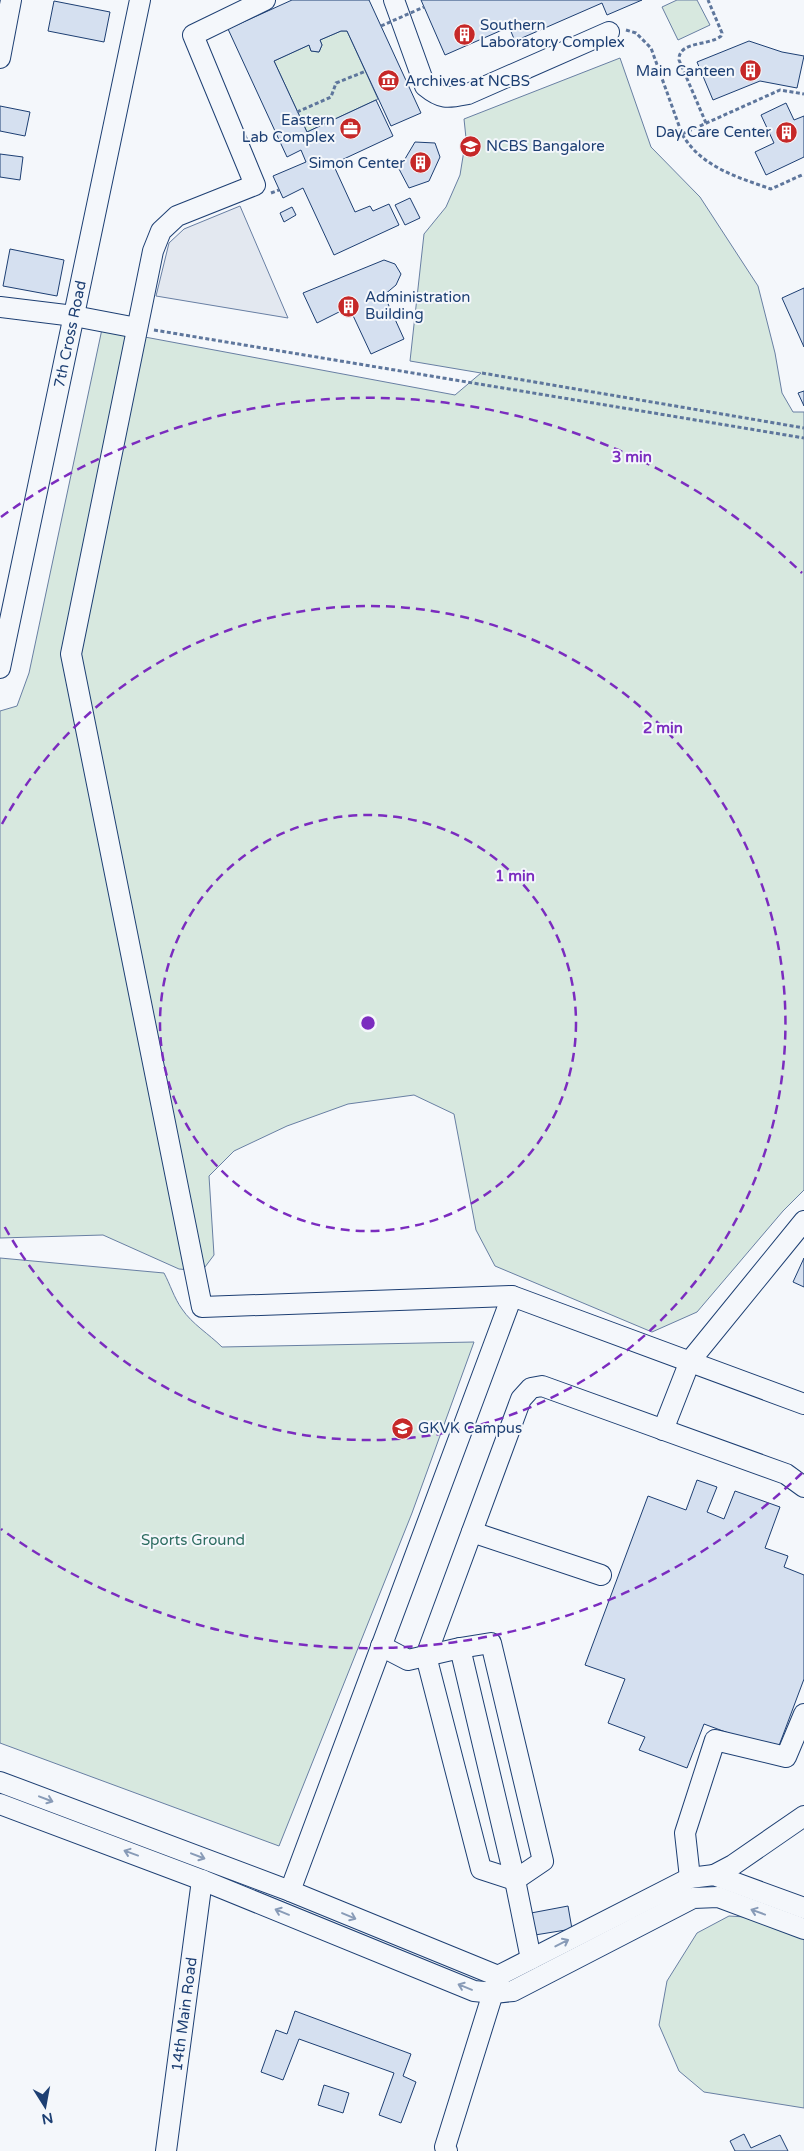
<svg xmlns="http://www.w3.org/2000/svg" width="804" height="2151" font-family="'Varela Round',sans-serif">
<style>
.green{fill:#d7e8df;stroke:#687fa3}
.parking{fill:#e3e8f0;stroke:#687fa3}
.building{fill:#d5e0f0;stroke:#1d3f73}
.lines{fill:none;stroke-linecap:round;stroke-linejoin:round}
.minor-casing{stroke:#1d3f73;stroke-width:22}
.path{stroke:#5e769c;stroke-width:3;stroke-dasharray:4 2.5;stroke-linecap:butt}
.minor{stroke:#f4f7fb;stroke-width:20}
.path-bridge{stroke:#5e769c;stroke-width:3;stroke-dasharray:4 2.5;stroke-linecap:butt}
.oneway{stroke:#889bb7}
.ring{fill:none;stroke:#7b2cbf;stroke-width:2.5;stroke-dasharray:9 6}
.labels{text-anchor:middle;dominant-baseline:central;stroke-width:4;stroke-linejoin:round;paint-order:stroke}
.poi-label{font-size:15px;fill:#1d3f73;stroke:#f4f7fb;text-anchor:start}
.street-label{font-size:15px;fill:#1d3f73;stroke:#f4f7fb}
.park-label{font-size:15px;fill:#2c6c60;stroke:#f4f7fb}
.centre{fill:#7b2cbf;stroke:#f4f7fb;stroke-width:2.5}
.ring-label{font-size:15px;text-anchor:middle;font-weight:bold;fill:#7b2cbf;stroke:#f4f7fb;stroke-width:4;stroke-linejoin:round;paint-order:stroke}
</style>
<rect width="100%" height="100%" fill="#f4f7fb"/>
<g class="green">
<polygon points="677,0 697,0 710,25 678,40 662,7"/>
<polygon points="341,31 347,31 378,99 307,132 274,61 309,45 311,51 319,52 322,45 320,40"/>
<polygon points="620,58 651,147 700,197 758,286 775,353 782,393 793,412 804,412 804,1190 783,1211 697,1312 652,1332 495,1266 476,1230 454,1114 414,1095 348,1104 287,1126 234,1151 209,1176 214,1255 202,1271 179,1269 103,1235 0,1238 0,711 17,706 29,673 102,329 455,395 481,373 410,361 424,234 446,207 460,175 466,138 464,119"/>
<path d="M0,1258l164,15c6,11 10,25 18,36 10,15 27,25 40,38l252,-5 -62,171 -133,333 -279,-103z"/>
<polygon points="729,1916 763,1918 804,1934 804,2108 704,2092 679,2071 659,2025 667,1981 697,1933"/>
</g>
<polygon class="parking" points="240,206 288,318 156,296 169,243 184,229"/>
<g class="building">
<polygon points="292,0 369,0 421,113 391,126 347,31 341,31 320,40 322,45 319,52 311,51 309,45 274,61 307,132 376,100 393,136 333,164 355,212 370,206 373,211 389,204 399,225 334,255 303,188 283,198 273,176 306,162 301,150 287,157 228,29"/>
<polygon points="421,0 642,0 607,15 602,3 515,41 509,27 445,55"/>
<polygon points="54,1 110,12 104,42 48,31"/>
<polygon points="749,41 782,52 804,56 797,88 760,81 713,100 697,62"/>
<polygon points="786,103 794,120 804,116 804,157 766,175 755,152 774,143 761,115"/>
<polygon points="0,106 30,112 25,136 0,131"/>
<polygon points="415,142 435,143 440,157 429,181 409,188 399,169"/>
<polygon points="0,154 23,157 20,180 0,177"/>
<polygon points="410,198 420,218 405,225 395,205"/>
<polygon points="292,207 296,215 284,222 280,213"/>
<polygon points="10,249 64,260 57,296 3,286"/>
<polygon points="384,260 395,264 401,274 396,285 384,295 404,339 371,354 349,307 317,323 303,293"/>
<polygon points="804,288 804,347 782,298"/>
<polygon points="804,391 804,406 798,393"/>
<polygon points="804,1258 804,1287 793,1282"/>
<polygon points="697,1480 717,1487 707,1512 724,1519 735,1491 780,1507 765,1548 788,1556 784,1567 804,1575 804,1679 777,1751 704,1724 687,1768 639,1750 645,1737 608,1723 625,1679 585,1665 648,1496 686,1510"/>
<polygon points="568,1906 572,1929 535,1935 531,1913"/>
<polygon points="295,2011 411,2054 403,2076 416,2082 401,2123 379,2115 394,2073 299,2039 283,2080 261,2072 276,2030 287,2034"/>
<polygon points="324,2085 349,2093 343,2113 318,2105"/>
<polygon points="744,2134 751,2148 780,2135 788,2151 735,2151 730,2141"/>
</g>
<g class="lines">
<defs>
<g id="minor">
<polyline points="265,0 193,35 255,185 177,216 161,231 153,251 71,654 202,1307 512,1296"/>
<path d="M394,0l31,86c17,14 23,12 43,8l141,-62"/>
<polyline points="0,58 11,0"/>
<polyline points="0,307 74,316 137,328"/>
<path id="s1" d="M0,668l140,-668"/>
<polyline points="663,1430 690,1361 804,1221"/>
<polyline points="472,1532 601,1575"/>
<polyline points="381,1646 408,1660 460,1648 515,1880 531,1959"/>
<polyline points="460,1648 491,1643 543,1861 515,1880 481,1869 426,1656 521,1399 531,1388 542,1386 786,1474 804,1487"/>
<polyline points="0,1782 290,1891 498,1976 690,1878 714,1875 804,1908"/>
<polyline points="0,1804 202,1880 474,1991 494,1993 513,1991 693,1898 718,1897 804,1929"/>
<polyline points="714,1875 733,1865 804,1816"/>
<polyline points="690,1878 685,1833 715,1740 786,1757 804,1714"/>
<polyline points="290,1891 512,1296 804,1404"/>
<path id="s2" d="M166,2151l36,-271"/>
<polyline points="447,2151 445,2147 497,1980"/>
</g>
</defs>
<use href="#minor" class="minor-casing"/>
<g class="path">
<path d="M626,30l10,3 15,15 31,86c19,33 55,43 89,55l33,-15"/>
<polyline points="297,112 331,97 336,83 366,71"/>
<path d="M706,123l-27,-63c-1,-19 30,-14 42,-24l1,-3 -14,-33"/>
<polyline points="682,134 780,90 804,94"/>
<polyline points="271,193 279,190"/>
<polyline points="154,330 804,438"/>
<polyline points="482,373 804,428"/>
</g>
<use href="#minor" class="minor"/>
<polyline class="path-bridge" points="381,26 424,7"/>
</g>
<defs><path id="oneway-shaft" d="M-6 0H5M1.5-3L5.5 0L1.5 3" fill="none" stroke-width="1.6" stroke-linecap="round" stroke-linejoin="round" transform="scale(1.25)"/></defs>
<g class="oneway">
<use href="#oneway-shaft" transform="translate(46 1799) rotate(21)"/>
<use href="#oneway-shaft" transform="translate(131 1853) rotate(-160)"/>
<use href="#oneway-shaft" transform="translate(198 1856) rotate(21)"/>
<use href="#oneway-shaft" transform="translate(282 1912) rotate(-158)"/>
<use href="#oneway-shaft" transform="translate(758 1912) rotate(-160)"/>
<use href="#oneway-shaft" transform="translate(349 1916) rotate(23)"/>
<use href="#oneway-shaft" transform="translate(562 1943) rotate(-27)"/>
<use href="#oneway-shaft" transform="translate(465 1987) rotate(-158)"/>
</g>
<g class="ring">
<circle cx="368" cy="1023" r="208"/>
<path d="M2 824A417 417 0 1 1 2 1222"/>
<path d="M802 1473A625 625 0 0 1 1 1529M1 517A625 625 0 0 1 802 573"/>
</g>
<defs>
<symbol id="building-disc" viewBox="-11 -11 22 22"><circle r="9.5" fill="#c62828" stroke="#f4f7fb"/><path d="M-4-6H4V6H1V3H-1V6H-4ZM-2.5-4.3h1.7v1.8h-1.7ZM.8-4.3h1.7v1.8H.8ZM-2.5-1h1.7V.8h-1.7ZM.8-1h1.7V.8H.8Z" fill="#fff"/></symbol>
<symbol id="museum-disc" viewBox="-11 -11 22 22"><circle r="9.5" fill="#c62828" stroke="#f4f7fb"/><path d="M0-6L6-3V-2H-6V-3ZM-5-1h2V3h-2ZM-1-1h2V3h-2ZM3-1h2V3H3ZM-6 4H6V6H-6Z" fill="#fff"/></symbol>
<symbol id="office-disc" viewBox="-11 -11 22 22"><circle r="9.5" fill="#c62828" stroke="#f4f7fb"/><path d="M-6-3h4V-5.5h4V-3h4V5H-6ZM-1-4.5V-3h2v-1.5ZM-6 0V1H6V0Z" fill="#fff"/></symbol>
<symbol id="university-disc" viewBox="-11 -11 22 22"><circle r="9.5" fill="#c62828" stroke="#f4f7fb"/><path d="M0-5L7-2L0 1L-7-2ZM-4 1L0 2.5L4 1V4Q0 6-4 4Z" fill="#fff"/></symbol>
</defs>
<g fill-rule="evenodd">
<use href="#building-disc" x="452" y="22" width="25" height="25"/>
<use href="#building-disc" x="738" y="58" width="25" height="25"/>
<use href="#museum-disc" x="376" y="68" width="25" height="25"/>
<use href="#office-disc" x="338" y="116" width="25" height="25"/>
<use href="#building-disc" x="774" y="120" width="25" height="25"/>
<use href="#university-disc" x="458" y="134" width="25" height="25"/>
<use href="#building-disc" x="408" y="150" width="25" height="25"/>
<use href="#building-disc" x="336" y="294" width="25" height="25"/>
<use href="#university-disc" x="390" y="1416" width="25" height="25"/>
</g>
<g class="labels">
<g class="poi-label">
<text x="480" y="25">Southern<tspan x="480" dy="17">Laboratory Complex</tspan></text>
<text x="735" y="71" text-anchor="end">Main Canteen</text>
<text x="405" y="81">Archives at NCBS</text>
<text x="335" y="120" text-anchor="end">Eastern<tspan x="335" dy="17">Lab Complex</tspan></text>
<text x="771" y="132" text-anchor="end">Day Care Center</text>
<text x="486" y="146">NCBS Bangalore</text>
<text x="405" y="163" text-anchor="end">Simon Center</text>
<text x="365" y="297">Administration<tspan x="365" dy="17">Building</tspan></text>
<text x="418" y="1428">GKVK Campus</text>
</g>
<g class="street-label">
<text stroke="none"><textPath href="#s1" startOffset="341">7th Cross Road</textPath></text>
<text stroke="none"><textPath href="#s2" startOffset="138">14th Main Road</textPath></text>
</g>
<g class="park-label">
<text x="193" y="1540">Sports Ground</text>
</g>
</g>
<circle cx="368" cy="1023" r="8" class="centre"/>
<g class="ring-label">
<text x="632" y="462">3 min</text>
<text x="663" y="733">2 min</text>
<text x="515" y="881">1 min</text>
</g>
<g transform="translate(45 2106) rotate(169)" stroke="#f4f7fb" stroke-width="4" paint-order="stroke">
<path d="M0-4L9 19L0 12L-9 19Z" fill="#1d3f73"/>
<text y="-8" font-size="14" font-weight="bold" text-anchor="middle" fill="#1d3f73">N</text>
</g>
</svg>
